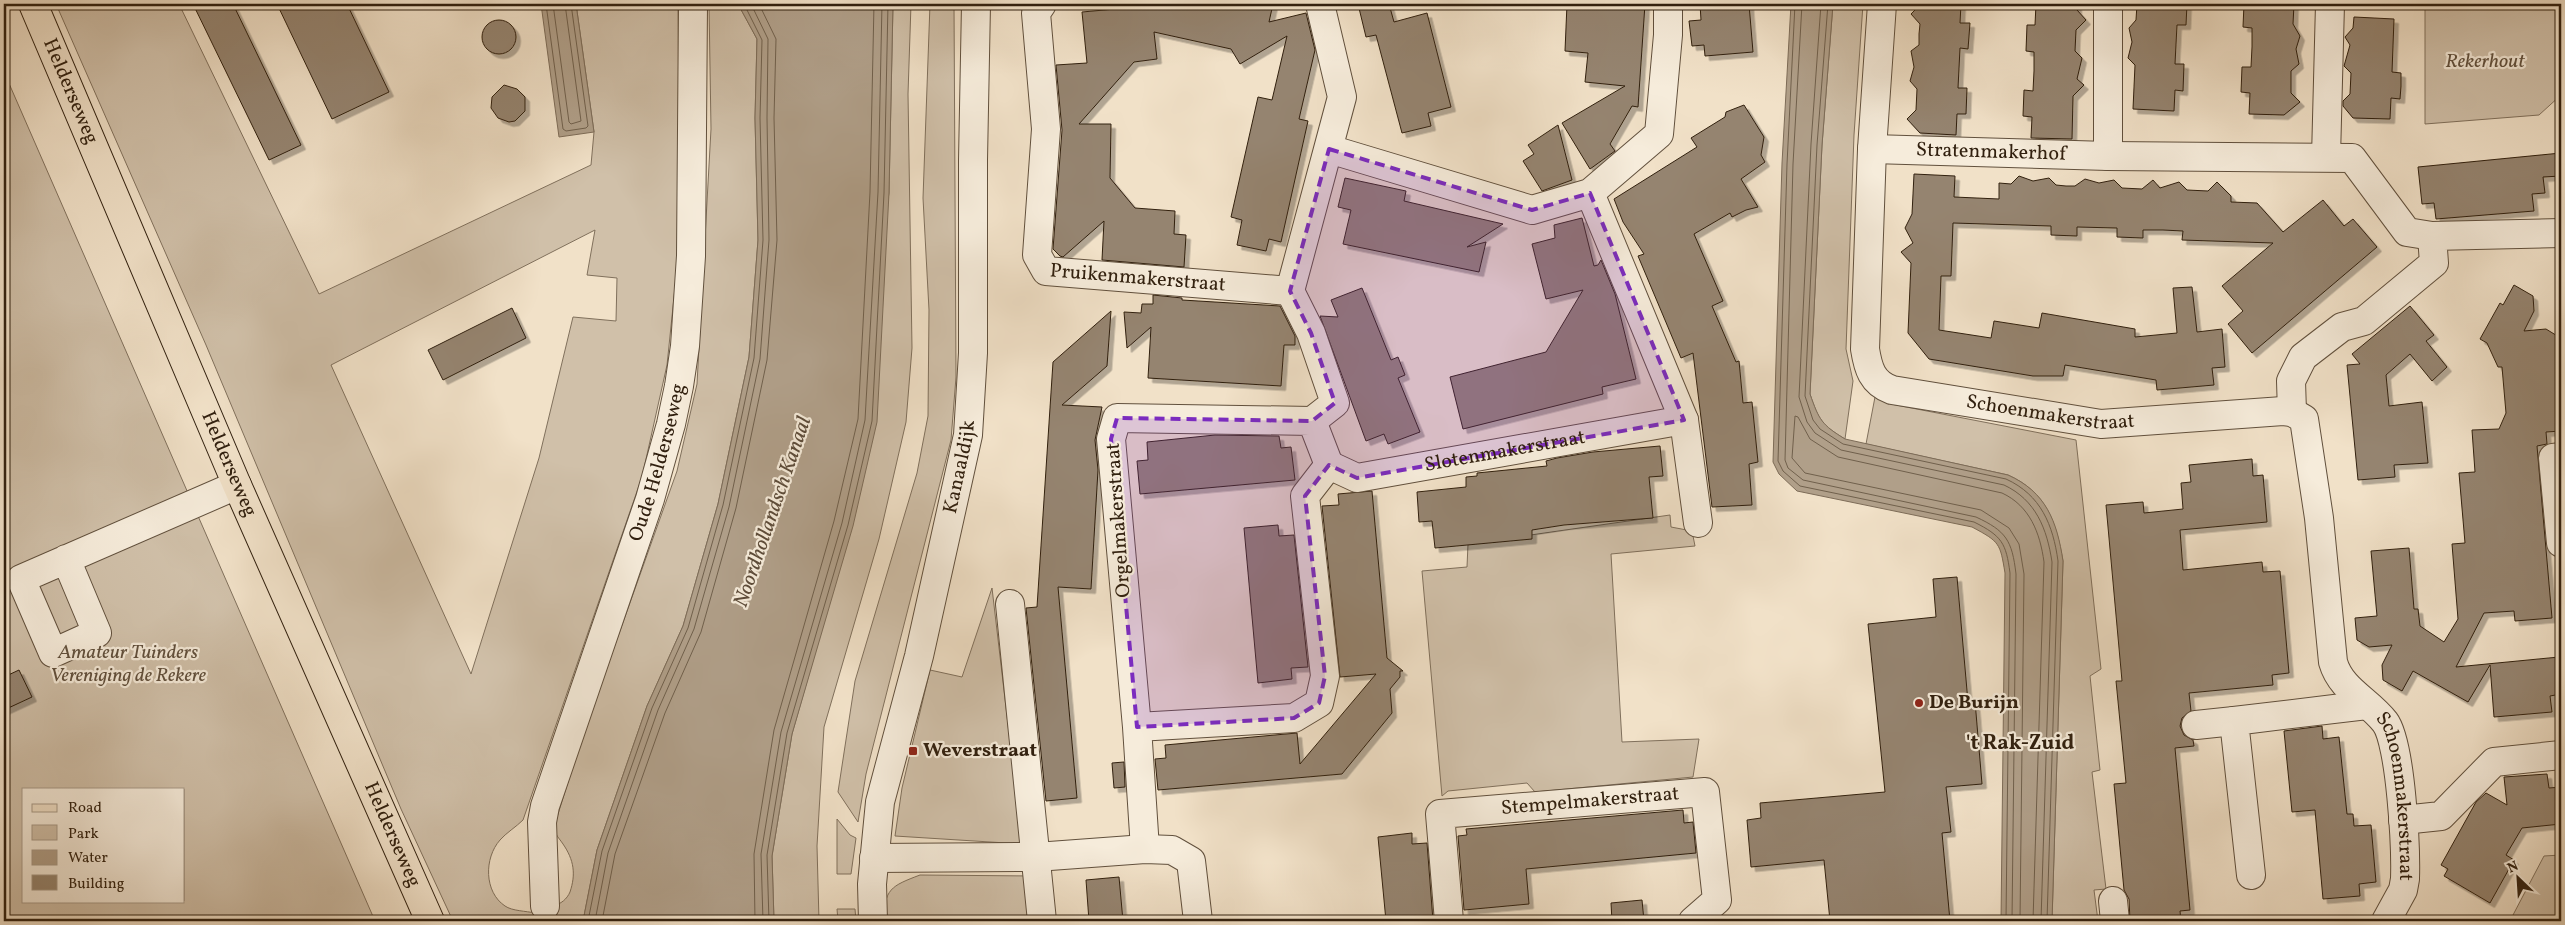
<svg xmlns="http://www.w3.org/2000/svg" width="2565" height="925" font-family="Vollkorn,serif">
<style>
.green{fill:#d0c0a9;stroke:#80705c;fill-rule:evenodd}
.water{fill:#b09f89;stroke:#7d6c58}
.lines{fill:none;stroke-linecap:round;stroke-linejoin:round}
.shore{stroke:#70604c;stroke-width:1}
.building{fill:#95846f;stroke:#31200f;filter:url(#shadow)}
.minor-casing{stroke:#61503d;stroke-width:30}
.major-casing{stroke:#31200f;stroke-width:30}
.minor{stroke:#f6ecdb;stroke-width:28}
.major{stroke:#f1e1c8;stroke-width:28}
.marked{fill:#7b2cbf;fill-opacity:0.2;stroke:#7b2cbf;stroke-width:4;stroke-dasharray:10 6;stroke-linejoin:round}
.poi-dot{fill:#8f2418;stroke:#f6ecdb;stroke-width:2}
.labels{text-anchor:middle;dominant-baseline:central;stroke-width:4.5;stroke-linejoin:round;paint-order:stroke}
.park-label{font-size:20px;font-style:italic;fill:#61503d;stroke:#f6ecdb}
.street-label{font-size:20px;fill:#31200f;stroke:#f6ecdb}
.poi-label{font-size:20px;font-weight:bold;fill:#31200f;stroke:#f6ecdb;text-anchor:start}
.water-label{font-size:21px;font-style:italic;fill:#5d4c3a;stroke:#f6ecdb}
.neighbourhood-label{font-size:21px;font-weight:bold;fill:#31200f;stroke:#f6ecdb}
</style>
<defs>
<filter id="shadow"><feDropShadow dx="4.5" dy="4.5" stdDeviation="0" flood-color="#0004"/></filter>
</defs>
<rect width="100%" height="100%" fill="#f1e1c8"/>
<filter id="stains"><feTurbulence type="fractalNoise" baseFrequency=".004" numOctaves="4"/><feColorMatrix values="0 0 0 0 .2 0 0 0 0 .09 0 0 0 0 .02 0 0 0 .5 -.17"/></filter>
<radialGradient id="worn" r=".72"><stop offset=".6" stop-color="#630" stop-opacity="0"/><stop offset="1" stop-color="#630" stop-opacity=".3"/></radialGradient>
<g class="green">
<path d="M56,4h123l140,290 272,-129 3,-33 -18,-128h102l2,235 -13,126 -25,112 -119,343c-7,7 -17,13 -23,20 -16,18 -16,52 5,66 7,5 21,5 30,7v8h-82l-52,-112 -195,-464zM595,230l-8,45 30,3 -1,43 -43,-4 -34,141 -68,216 -140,-309z"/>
<path d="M709,4h29l19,35 -2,79 3,122 -9,117 -31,147 -35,122 -36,80 -50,144 -14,71h-29l-1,-15c8,-2 14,-7 17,-14 6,-18 4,-32 -7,-48 -4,-6 -8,-9 -9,-17l27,-87 96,-269 20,-87 14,-255z"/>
<polygon points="893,4 911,4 908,94 912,348 906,422 879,539 824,727 817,846 819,921 774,921 772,856 792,734 825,618 889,193"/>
<polygon points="930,4 954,4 956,377 951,440 866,774 858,822 838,792 855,681 917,473 928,416 929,310 923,198"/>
<path d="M1833,4h30l-9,131 -8,214 7,32 -8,58c-23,-14 -26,-18 -35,-45l12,-249z"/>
<polygon points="2413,4 2561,4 2561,95 2539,115 2425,124 2425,8"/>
<path d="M4,72l371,849h-371zM24,789h160v112h-160z"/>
<path d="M1875,397l16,7 185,36 25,229 -11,7 10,94 -8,2 14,117 -12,1 4,31h-46l11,-360c-7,-40 -17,-69 -55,-86l-142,-31z"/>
<polygon points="1670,515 1671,527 1692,531 1695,546 1611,554 1622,742 1699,739 1693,777 1535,792 1527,783 1448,791 1442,796 1422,571 1467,567 1468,544"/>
<polygon points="992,588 1022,844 895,836 902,788 930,670 962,677"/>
<polygon points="837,819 850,835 856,838 851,874 837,874"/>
<polygon points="2561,855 2561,921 2524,921 2513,915 2544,856"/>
<path d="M920,875l113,1 4,45h-153c0,-32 7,-35 36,-46z"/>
<polygon points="837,909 855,909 856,921 838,921"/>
</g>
<g class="water">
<polygon points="541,4 576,4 594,132 559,137"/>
<polygon points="738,4 893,4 889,193 877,422 853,526 792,734 772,856 774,921 583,921 597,850 647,706 683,626 718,504 749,357 758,240 755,118 757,39"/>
<path d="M1791,4h42l-11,141 -12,249c9,26 12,31 35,45l163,36c38,17 49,46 55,86l-11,360h-51l4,-348c-5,-30 -5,-31 -33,-46l-175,-36 -18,-17 -6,-12 9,-299z"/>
</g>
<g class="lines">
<g class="shore">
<polyline points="546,4 563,129 566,131 586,128 588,126 571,4"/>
<polyline points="553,4 569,122 571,124 581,121 565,4"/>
<path d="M1795,4l-8,160 -9,297 5,10 17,15 174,36c28,14 32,21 36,51l-4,348"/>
<path d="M1802,4l-9,160 -8,296 3,8 15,12 173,37c30,14 36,23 40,57l-4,347"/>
<path d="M1821,4l-10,140 -12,253 8,25 8,11 26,17 163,35c32,15 43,44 48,77l-11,359"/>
<path d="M1828,4l-11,141 -12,251 8,24 7,9 23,15 163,35c35,16 47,46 52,82l-11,360"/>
<polyline points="588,921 602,851 652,708 688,628 723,505 754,358 763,240 760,118 762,40 744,4"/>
<polyline points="595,921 608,853 658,710 694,629 729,507 760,359 769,240 767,118 768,39 751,4"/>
<polyline points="602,921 615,854 665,713 701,632 736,508 767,360 777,240 774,118 776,39 759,4"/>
<polyline points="755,921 754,854 774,730 834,521 858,419 870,192 874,4"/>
<polyline points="763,921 761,854 781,732 842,523 865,420 878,192 882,4"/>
<polyline points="769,921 767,855 787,733 848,525 872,421 884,193 888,4"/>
<path d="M2020,921l4,-347 -5,-30 -10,-16 -28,-18 -176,-37 -13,-15 3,-42 3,1 12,22 28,18 164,36c28,13 38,40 42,69l-11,359"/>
</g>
</g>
<g class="building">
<polygon points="193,4 233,4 301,145 269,160"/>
<polygon points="277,4 347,4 389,92 332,119"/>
<polygon points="1171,4 1273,4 1269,22 1306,13 1315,50 1299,119 1308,121 1281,242 1269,239 1266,251 1237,245 1242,220 1231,217 1258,97 1272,100 1287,36 1240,64 1231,49 1154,32 1157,59 1134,62 1079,124 1111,124 1110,178 1135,208 1175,211 1174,234 1186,235 1184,267 1102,260 1104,221 1063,257 1060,256 1053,249 1062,130 1056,65 1087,63 1082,12"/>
<polygon points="1358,4 1389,4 1394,22 1427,13 1451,107 1428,113 1431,126 1402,133 1376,35 1366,37"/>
<polygon points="1567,4 1645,4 1638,107 1632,106 1610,144 1615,151 1590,169 1562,123 1625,86 1585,82 1588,53 1565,51"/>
<polygon points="1700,4 1749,4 1753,52 1705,56 1704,45 1692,46 1689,21 1701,20"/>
<polygon points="1921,4 1961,4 1960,23 1970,23 1968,49 1960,48 1958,88 1967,88 1966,114 1957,114 1956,135 1920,133 1907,119 1916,110 1917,89 1910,81 1914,67 1911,51 1919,45 1919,34 1920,24 1911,14"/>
<polygon points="2036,4 2077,4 2077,10 2086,20 2076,30 2075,51 2082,58 2077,79 2084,85 2073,96 2072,139 2031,138 2032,117 2023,116 2024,90 2033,91 2034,71 2034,52 2026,51 2027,25 2035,25"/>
<polygon points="2137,4 2187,4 2186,25 2177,25 2176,44 2175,64 2184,64 2183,91 2175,90 2174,111 2133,109 2135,65 2128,58 2132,42 2129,28 2136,20"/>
<polygon points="2244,4 2294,4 2293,24 2300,36 2296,49 2299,64 2291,71 2291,93 2300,102 2284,115 2249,114 2250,93 2241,92 2242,67 2251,67 2252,47 2252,28 2243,27"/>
<polygon points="2354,17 2394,19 2392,72 2401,73 2401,86 2400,99 2391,98 2390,119 2353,118 2343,106 2343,101 2350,94 2351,73 2344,66 2350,45 2345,37 2353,28"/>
<circle cx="499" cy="37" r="17"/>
<polygon points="504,85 517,89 525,97 525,111 515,121 509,122 498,118 491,108 492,97"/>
<polygon points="1744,105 1764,137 1761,155 1765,162 1741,179 1758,207 1746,210 1732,217 1730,213 1694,234 1723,301 1712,306 1736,362 1739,361 1743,403 1752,402 1758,462 1749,464 1752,505 1712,507 1693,353 1681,358 1638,256 1644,254 1623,222 1614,199 1697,147 1691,138 1725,117 1726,112"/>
<polygon points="1558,125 1572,180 1542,191 1523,161 1534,154 1528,145"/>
<polygon points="2561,153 2561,176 2543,177 2545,193 2532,194 2534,211 2436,219 2434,203 2422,204 2418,167"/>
<polygon points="1914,174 1955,176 1954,197 1999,199 1999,183 2011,184 2019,176 2033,181 2049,178 2056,185 2066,186 2075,186 2085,179 2099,183 2114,180 2122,188 2142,189 2153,180 2160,188 2179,182 2187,190 2208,191 2217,182 2231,196 2231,202 2257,203 2283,232 2323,200 2344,226 2353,219 2377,247 2252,353 2228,324 2243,311 2222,286 2273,243 2182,240 2183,231 2163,230 2143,230 2143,238 2117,237 2117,228 2077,227 2077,236 2051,235 2051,226 1953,223 1951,276 1941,276 1939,330 1991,338 1994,321 2039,328 2042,313 2135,329 2135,337 2177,333 2173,288 2192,287 2197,332 2222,329 2225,367 2212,368 2214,385 2157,390 2156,380 2065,365 2063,376 2033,376 1929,359 1908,333 1911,263 1901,252 1913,243 1905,228 1912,214"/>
<polygon points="1345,178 1406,191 1404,201 1503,224 1467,247 1486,242 1479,272 1343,244 1351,210 1338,207"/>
<polygon points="1582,218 1594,266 1598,265 1601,260 1615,294 1636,379 1602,387 1603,394 1463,429 1450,377 1546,352 1583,290 1546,299 1532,244 1555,238 1554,225"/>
<polygon points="2514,285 2533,296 2534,311 2524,331 2546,329 2559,337 2561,358 2556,359 2561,431 2546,432 2547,444 2537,446 2552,618 2515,621 2514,611 2484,613 2456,667 2559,657 2561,694 2550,696 2552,712 2494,717 2490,665 2468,702 2413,671 2402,691 2383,680 2382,665 2392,645 2369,647 2357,640 2355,618 2377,616 2371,551 2409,548 2414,609 2418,609 2420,626 2444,642 2458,619 2452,544 2465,543 2459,473 2475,472 2472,430 2499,429 2506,413 2502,367 2498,367 2487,343 2480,339 2500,303 2503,305"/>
<polygon points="1362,288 1391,360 1398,357 1405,375 1398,378 1420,432 1388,444 1384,434 1366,441 1320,316 1338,317 1331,300"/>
<polygon points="1153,295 1182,298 1182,300 1280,306 1295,336 1295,345 1284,345 1281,386 1148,378 1151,327 1127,348 1124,312 1141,313 1142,304 1153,304"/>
<polygon points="2410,306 2434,335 2426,341 2447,367 2432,381 2410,354 2386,375 2389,406 2422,402 2428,463 2394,465 2395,477 2358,480 2347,365 2360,364 2352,354"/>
<polygon points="512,308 526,338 443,380 428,350"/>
<polygon points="1111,311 1107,366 1062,405 1102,407 1095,440 1098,470 1091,589 1058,587 1077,798 1046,801 1026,608 1037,607 1053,362"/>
<polygon points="1215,435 1279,436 1281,448 1291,447 1295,480 1140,494 1137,461 1148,460 1147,442"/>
<polygon points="1660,446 1663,476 1649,477 1653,518 1564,525 1532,530 1532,539 1435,548 1432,521 1419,522 1417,492 1466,487 1466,477 1477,476 1477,473 1547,466 1546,461 1557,458 1593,452"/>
<polygon points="2252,459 2253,476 2263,475 2267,522 2180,530 2183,570 2262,562 2263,572 2280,571 2289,673 2272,675 2273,685 2189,693 2191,711 2182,718 2180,726 2184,735 2193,740 2194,746 2175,748 2190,910 2180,911 2181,921 2130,921 2129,899 2124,890 2114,784 2126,783 2116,681 2122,681 2106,505 2143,502 2144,513 2183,509 2181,483 2191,482 2189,465"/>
<polygon points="1372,491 1387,658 1403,671 1400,671 1400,677 1390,689 1392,713 1342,774 1158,790 1155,759 1166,758 1165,745 1297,733 1300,764 1376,674 1340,677 1322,506 1339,505 1338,494"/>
<polygon points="1278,525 1279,536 1294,535 1308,667 1291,668 1292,679 1258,683 1244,528"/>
<polygon points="1957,577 1968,702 1975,701 1982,784 1946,787 1951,832 1942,833 1950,921 1830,921 1824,860 1751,867 1747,820 1761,818 1760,803 1885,792 1868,624 1936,617 1933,579"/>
<polygon points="19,670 32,697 4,710 4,677"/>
<polygon points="2322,726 2323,739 2339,737 2347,814 2353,814 2354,826 2371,825 2376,882 2359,884 2360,896 2323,899 2315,810 2292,812 2284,731"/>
<polygon points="1124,762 1125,787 1114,788 1112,763"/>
<polygon points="2547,774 2549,788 2561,787 2561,824 2522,828 2506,855 2514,860 2490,903 2444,876 2448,869 2441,865 2476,802 2486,793 2507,805 2504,777"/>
<polygon points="1683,810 1684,823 1693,822 1696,853 1526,869 1529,904 1464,910 1458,836 1467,835 1466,829"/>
<polygon points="1412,833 1412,844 1427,843 1433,921 1386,921 1378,837"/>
<polygon points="1119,877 1123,921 1089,921 1086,880"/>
<polygon points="1642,900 1644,921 1612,921 1611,903"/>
</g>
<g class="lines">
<defs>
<g id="minor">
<path id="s1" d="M1042,4l-6,9 10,116 -9,126 9,16 244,20 52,-194 -22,-93"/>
<path id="s2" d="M1882,4l-10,145 -7,200c3,19 7,34 27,41l209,34 182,-13 9,1 12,7 15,99 14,144c8,28 35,38 52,60 16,21 21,127 20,157l-2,11 -17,31"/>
<polyline points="1329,149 1532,210 1590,193 1659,134 1668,35 1668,4"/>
<path id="s3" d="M1872,149l236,7 244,2 55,74 25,4"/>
<polyline points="2108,156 2108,4"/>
<polyline points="2326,157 2330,4"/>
<polyline points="1590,193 1684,420 1698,523"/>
<polyline points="1290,291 1311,333 1335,403 1312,421"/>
<polyline points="2292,412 2291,381 2303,357 2342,327 2364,321 2434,263 2432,236 2561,233"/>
<polyline points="2561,457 2553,458 2561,543"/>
<path id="s4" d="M1329,465l28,13 327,-58"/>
<polyline points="66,559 97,633 53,653 21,579 237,485"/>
<polyline points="1010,604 1042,921"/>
<polyline points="2196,725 2234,721"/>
<polyline points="1137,727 1111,439 1117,418 1312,421 1329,465 1305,496 1325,676 1319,703 1294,718 1137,727 1145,849"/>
<polyline points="2403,820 2441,816 2494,762 2561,755"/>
<polyline points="874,858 1036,857 1145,849 1172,850 1191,861 1198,921"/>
<polyline points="2251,875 2234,721 2367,705"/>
<polyline points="2113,901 2115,921"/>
<path id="s5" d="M545,906l-3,-84 3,-16 105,-307 21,-75 8,-38 6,-40 6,-90 2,-252"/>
<path id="s6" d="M873,921l-1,-37 8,-82 39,-146 49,-221 5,-82v-193l3,-156"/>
<path id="s7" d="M1449,921l-9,-107 265,-22 12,108 -24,21"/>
</g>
<g id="major">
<path id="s8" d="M33,4l204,481 193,436"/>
</g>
</defs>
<use href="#minor" class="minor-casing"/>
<use href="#major" class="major-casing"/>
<use href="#minor" class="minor"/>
<use href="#major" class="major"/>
</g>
<path class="marked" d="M1329,149l203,61 58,-17 94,227 -327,58 -28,-13 -24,31 20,180 -6,27 -25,15 -157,9 -26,-288 6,-21 195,3 23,-18 -24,-70 -21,-42z"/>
<g class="poi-dot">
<circle cx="1919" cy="703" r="5"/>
<rect x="908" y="746" width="10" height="10" rx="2.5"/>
</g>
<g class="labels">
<g class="park-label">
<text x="2485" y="62">Rekerhout</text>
<text x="128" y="653">Amateur Tuinders<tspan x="128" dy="23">Vereniging de Rekere</tspan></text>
</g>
<g class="street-label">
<text stroke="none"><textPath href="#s8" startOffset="95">Helderseweg</textPath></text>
<text stroke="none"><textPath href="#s3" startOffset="119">Stratenmakerhof</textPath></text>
<text stroke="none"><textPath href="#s1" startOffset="364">Pruikenmakerstraat</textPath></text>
<text stroke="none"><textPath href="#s2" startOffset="558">Schoenmakerstraat</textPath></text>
<text stroke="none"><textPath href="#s4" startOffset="181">Slotenmakerstraat</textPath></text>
<text stroke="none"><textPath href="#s5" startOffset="462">Oude Helderseweg</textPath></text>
<text stroke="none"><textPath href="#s8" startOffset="500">Helderseweg</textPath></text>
<text stroke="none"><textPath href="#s6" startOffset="464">Kanaaldijk</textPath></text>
<text transform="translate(1119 520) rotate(-94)">Orgelmakerstraat</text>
<text stroke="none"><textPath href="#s2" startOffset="1216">Schoenmakerstraat</textPath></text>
<text stroke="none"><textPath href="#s7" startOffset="258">Stempelmakerstraat</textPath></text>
<text stroke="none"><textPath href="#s8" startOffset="905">Helderseweg</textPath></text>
</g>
<g class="poi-label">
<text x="1929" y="703">De Burijn</text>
<text x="923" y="751">Weverstraat</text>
</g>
<g class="water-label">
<text transform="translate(773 512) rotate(-71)">Noordhollandsch Kanaal</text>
</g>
<g class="neighbourhood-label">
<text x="2020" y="743">'t Rak-Zuid</text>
</g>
</g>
<rect width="2565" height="925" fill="none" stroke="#f1e1c8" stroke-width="20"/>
<rect x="5" y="5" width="2555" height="915" fill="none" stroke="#31200f" stroke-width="2.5"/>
<rect x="10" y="10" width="2545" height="905" fill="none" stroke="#31200f"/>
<rect x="22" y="788" width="162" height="115" fill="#f6ecdb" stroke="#a79a89"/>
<rect x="32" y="804" width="25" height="8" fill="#f1e1c8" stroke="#a79a89"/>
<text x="68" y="812" font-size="15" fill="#31200f">Road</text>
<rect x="32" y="825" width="25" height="15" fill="#d0c0a9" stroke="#a79a89"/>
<text x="68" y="838" font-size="15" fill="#31200f">Park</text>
<rect x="32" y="850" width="25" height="15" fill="#b09f89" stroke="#a79a89"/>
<text x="68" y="862" font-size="15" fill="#31200f">Water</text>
<rect x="32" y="875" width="25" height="15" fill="#95846f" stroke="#a79a89"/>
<text x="68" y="888" font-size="15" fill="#31200f">Building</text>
<g transform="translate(2518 878) rotate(335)" stroke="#f6ecdb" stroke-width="4" paint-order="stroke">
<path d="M0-4L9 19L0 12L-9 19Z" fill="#31200f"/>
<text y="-8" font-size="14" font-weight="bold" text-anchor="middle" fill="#31200f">N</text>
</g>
<rect width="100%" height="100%" filter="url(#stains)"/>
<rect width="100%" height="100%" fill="url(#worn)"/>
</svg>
